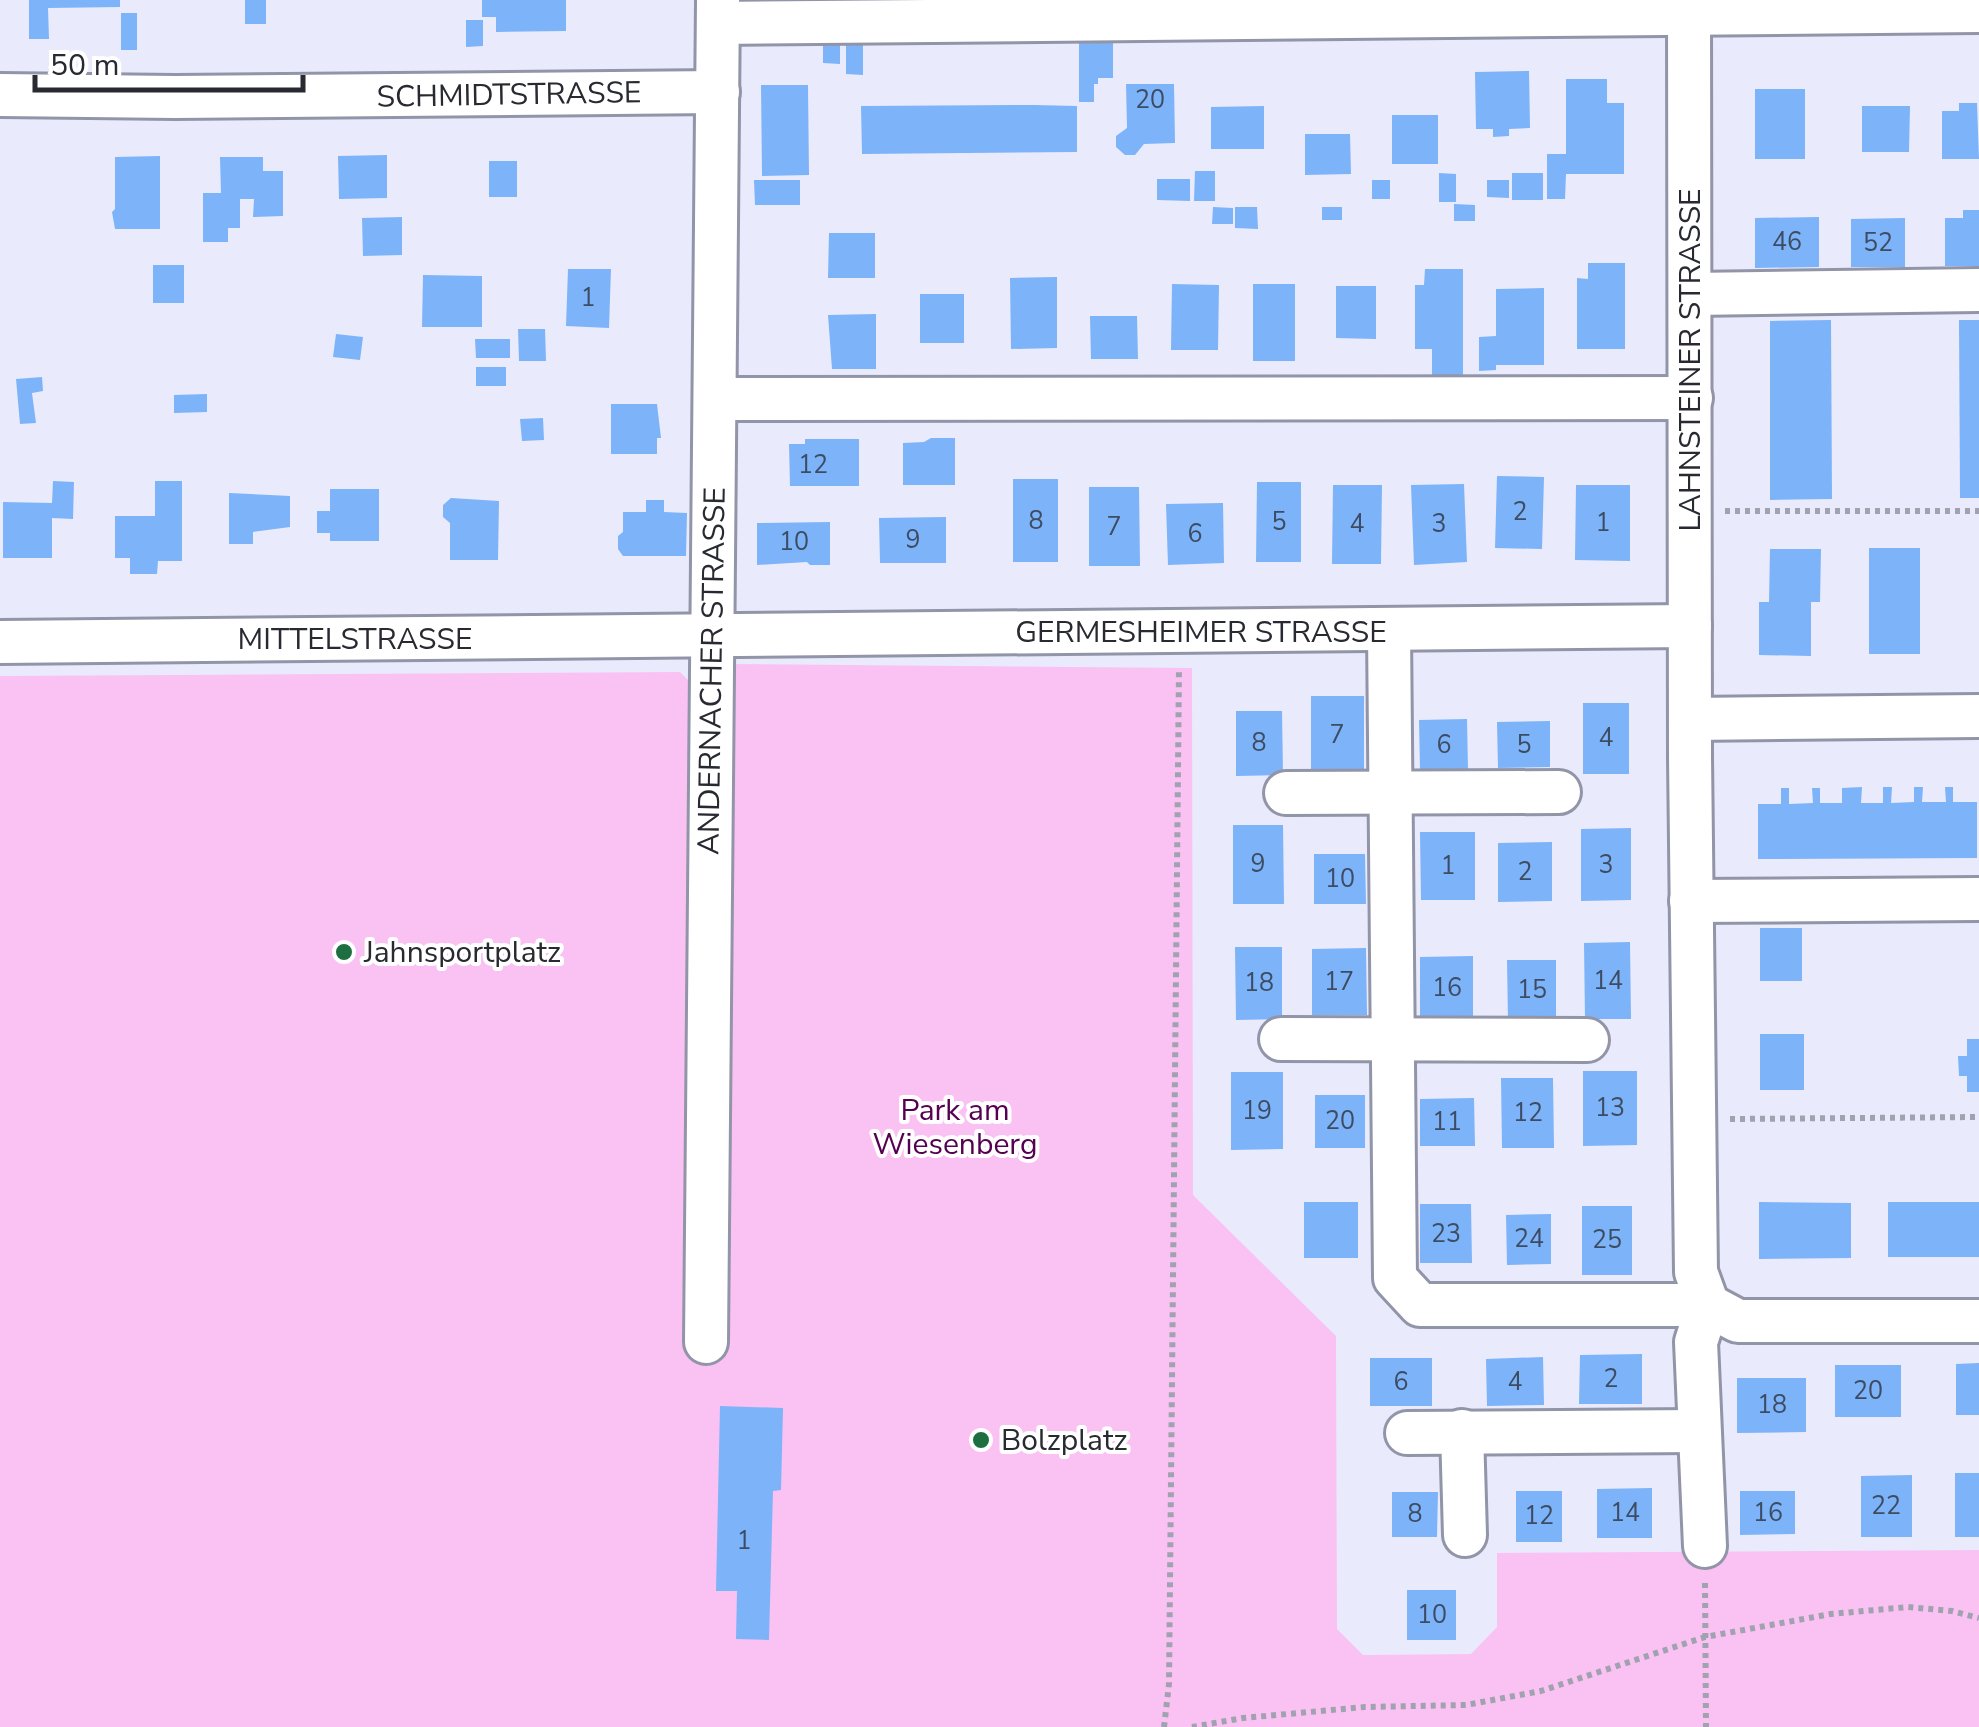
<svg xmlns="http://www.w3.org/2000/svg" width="1979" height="1727" font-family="'Nunito Sans',sans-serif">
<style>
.green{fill:#fac2f2}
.building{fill:#7db3f8}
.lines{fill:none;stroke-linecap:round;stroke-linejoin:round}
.minor-casing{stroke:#9294a8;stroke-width:48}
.path{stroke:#a0a2b0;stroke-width:6;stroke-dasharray:5 5;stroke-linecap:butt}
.minor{stroke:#fff;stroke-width:42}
.poi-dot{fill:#1d6f41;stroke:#fff;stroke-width:4}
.labels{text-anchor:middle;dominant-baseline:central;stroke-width:8;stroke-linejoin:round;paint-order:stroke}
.number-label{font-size:25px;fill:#3d4c63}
.street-label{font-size:30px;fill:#282931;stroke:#fff}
.poi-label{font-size:30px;fill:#282931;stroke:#fff;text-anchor:start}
.park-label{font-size:30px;fill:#560052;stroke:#fff}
</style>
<rect width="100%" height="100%" fill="#e9ebfd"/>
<polygon class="green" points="720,664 1192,668 1193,1195 1336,1336 1337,1629 1363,1655 1471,1654 1497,1627 1497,1553 1979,1550 1979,1727 0,1727 0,676 680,672 690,682 686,1222"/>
<g class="building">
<polygon points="29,0 120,0 120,7 48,8 49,39 29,39"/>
<rect x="245" y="0" width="21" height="24"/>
<polygon points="482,0 566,0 566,31 496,32 496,17 482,17"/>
<rect x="121" y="13" width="16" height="37"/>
<polygon points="466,20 483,20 483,46 466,47"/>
<polygon points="1079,30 1113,30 1113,78 1098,78 1098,84 1094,84 1094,102 1079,102"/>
<polygon points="823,31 840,31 840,64 823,63"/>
<polygon points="846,37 863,37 863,75 846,74"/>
<polygon points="1529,71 1530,128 1509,129 1509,136 1493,137 1493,129 1476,129 1475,72"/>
<polygon points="1566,79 1607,79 1607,103 1624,103 1624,174 1566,174 1565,199 1547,199 1547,154 1566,154"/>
<polygon points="1126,84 1174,84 1175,143 1144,144 1135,155 1125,155 1116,147 1116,136 1127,128"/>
<polygon points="761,85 808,85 809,175 762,176"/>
<rect x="1755" y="89" width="50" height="70"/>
<polygon points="1959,103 1977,103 1979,159 1942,159 1942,111 1959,111"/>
<polygon points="1034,105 1077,106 1077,152 862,154 861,106"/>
<polygon points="1264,106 1264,149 1211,149 1211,107"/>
<polygon points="1862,106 1910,106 1909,152 1862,152"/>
<rect x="1392" y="115" width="46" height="49"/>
<polygon points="1305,134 1350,134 1351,174 1305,175"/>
<polygon points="387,155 387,198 339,199 338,156"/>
<polygon points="160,156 160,229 115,229 112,212 115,209 115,157"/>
<polygon points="220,157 263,157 263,171 283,171 283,216 253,217 254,199 240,199 240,228 228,228 228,242 203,242 203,193 221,193"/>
<rect x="489" y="161" width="28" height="36"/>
<polygon points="1195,171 1215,171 1215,201 1194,201"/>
<polygon points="1439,173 1456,174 1456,202 1439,202"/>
<rect x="1512" y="173" width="31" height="27"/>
<polygon points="1157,179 1190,179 1190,201 1157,200"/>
<polygon points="754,180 800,180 800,205 755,205"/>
<rect x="1372" y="180" width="18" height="19"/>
<polygon points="1487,180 1509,180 1509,198 1487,197"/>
<polygon points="1454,204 1475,205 1475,221 1454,221"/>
<polygon points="1213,207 1233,208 1233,224 1212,224"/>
<polygon points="1235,207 1257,207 1258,229 1235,228"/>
<rect x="1322" y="207" width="20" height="13"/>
<polygon points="1963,210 1979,210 1979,266 1945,266 1945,218 1963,218"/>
<polygon points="402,217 402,255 363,256 362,218"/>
<polygon points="1819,217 1819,267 1755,268 1755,218"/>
<polygon points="1905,218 1905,267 1851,267 1851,219"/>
<polygon points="829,233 875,233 875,278 828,278"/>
<polygon points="1588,263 1625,263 1625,349 1577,349 1577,278 1588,279"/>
<rect x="153" y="265" width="31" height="38"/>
<polygon points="568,269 611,269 609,328 566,326"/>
<polygon points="1425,269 1463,269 1463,381 1432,382 1432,349 1415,349 1415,285 1424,285"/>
<polygon points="423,275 482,276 482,327 422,327"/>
<polygon points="1057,277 1057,348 1011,349 1010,278"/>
<polygon points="1172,284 1219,285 1218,350 1171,350"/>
<rect x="1253" y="284" width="42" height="77"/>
<polygon points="1336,286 1376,286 1376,339 1336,338"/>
<polygon points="1544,288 1544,365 1496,365 1496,370 1479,371 1479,337 1496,336 1496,289"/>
<rect x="920" y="294" width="44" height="49"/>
<polygon points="876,314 876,369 832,369 828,315"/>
<polygon points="1090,316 1137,316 1138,359 1091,359"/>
<polygon points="1831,320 1832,499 1770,500 1770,321"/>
<polygon points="1959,320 1979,320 1979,498 1960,498"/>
<polygon points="518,329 545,329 546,361 519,361"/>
<polygon points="336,334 363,337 360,360 333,357"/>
<polygon points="475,339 510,339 510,358 476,358"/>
<rect x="476" y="367" width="30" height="19"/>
<polygon points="42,377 43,391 32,393 36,423 20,424 16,379"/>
<polygon points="207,394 207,412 174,413 174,395"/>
<polygon points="611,404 657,404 661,438 657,438 657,454 611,454"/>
<polygon points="543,418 544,440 522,441 520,419"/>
<polygon points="931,438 955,438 955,485 903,485 903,443 924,442"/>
<polygon points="805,439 859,439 859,486 790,486 789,444 805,444"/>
<polygon points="1497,476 1544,477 1542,549 1495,548"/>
<rect x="1013" y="479" width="45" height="83"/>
<polygon points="53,481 74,482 73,519 52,518 52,558 3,558 3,502 52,503"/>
<polygon points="155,481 182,481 182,561 158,561 157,574 130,574 130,558 115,558 115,516 155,516"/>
<polygon points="1257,482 1301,482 1301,562 1256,562"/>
<polygon points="1464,484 1467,562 1414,565 1411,485"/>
<polygon points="1333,485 1382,485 1381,564 1332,564"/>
<polygon points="1576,485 1630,485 1630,561 1575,560"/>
<polygon points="1089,487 1139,487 1140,566 1089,566"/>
<polygon points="330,489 379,489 379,541 330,541 330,533 317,533 317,511 330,511"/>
<polygon points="229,493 290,496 290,527 253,532 253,544 229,544"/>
<polygon points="451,498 499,501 498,560 450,560 450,523 443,517 443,505"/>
<polygon points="646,500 664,500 664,512 687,513 686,556 623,556 618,549 618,536 623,532 623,512 646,512"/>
<polygon points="1223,503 1224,563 1168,565 1166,504"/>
<polygon points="946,517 946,563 880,563 879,518"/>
<polygon points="830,522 830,565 810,565 807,562 757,565 757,523"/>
<rect x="1869" y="548" width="51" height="106"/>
<polygon points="1770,549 1821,549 1820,602 1811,602 1811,656 1759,655 1759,602 1769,602"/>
<rect x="1311" y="696" width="53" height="77"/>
<rect x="1583" y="703" width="46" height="71"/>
<polygon points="1236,711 1282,711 1283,775 1236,776"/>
<polygon points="1467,719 1468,770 1420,770 1419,720"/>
<polygon points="1550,721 1550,767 1498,768 1497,722"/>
<polygon points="1862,787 1861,803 1883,803 1883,787 1892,787 1891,803 1914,802 1914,787 1923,787 1922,802 1946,802 1945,787 1953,787 1953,802 1977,802 1977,858 1758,859 1758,804 1781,804 1781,788 1789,788 1789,804 1813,803 1812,788 1820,788 1820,803 1842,803 1842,788"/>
<polygon points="1233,825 1283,825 1284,904 1233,904"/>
<polygon points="1631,828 1631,900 1581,901 1581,829"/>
<polygon points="1420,832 1475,832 1475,900 1421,900"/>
<polygon points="1552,842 1552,901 1498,902 1498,843"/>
<polygon points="1314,854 1365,854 1366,904 1314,904"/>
<rect x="1760" y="928" width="42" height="53"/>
<polygon points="1630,942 1631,1019 1585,1019 1584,943"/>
<polygon points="1235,947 1282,947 1282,1019 1236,1020"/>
<polygon points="1366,948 1367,1015 1312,1015 1312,949"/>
<polygon points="1473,956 1473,1019 1420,1019 1420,957"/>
<polygon points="1507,960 1556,960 1556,1019 1508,1020"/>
<rect x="1760" y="1034" width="44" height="56"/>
<polygon points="1967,1039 1979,1039 1979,1092 1967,1092 1967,1076 1959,1076 1958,1056 1967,1056"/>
<polygon points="1583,1071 1637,1071 1637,1145 1583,1146"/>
<polygon points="1231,1072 1283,1072 1283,1149 1231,1150"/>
<polygon points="1501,1078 1553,1078 1554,1148 1502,1148"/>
<rect x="1315" y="1095" width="50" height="53"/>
<polygon points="1474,1098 1475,1146 1420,1146 1420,1099"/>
<rect x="1304" y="1202" width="54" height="56"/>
<polygon points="1759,1202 1851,1203 1851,1258 1759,1259"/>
<rect x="1888" y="1202" width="91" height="55"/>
<polygon points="1420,1204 1471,1204 1472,1263 1420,1263"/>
<rect x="1582" y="1206" width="50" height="69"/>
<polygon points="1551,1214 1551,1264 1507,1265 1506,1215"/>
<polygon points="1642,1354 1642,1404 1579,1404 1580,1355"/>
<polygon points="1543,1357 1544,1405 1487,1406 1486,1359"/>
<rect x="1370" y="1358" width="62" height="48"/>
<polygon points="1979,1363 1979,1415 1956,1415 1956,1364"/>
<rect x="1835" y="1365" width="66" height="52"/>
<polygon points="1737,1378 1806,1378 1806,1432 1737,1433"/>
<polygon points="720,1406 783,1408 781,1490 773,1491 769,1640 736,1639 737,1591 716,1591"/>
<rect x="1955" y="1473" width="24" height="64"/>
<polygon points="1912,1475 1912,1537 1861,1537 1861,1476"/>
<polygon points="1652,1488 1652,1538 1597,1538 1597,1489"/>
<rect x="1516" y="1491" width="46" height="51"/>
<polygon points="1740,1491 1795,1491 1795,1534 1740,1535"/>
<polygon points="1392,1492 1438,1492 1437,1537 1392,1537"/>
<rect x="1407" y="1590" width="49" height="50"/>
</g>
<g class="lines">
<defs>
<g id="minor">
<polyline points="1689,0 1690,757 1696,1272 1708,1305"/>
<polyline points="718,23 1979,11"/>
<polyline points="0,95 175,97 718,92"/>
<polyline points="1691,294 1979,290"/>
<polyline points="716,399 1691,398"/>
<polyline points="1389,630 1395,1278 1420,1305 1708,1305 1738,1321 1979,1321"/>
<polyline points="0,642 1690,626"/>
<polyline points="1690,719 1979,716"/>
<polyline points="1286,793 1559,792"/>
<polyline points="1691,901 1979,899"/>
<polyline points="1281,1039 1587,1040"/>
<polyline points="706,1342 718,0"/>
<polyline points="1462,1431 1465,1535"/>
<polyline points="1407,1433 1698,1431"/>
<polyline points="1705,1546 1696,1342 1708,1305"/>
</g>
</defs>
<use href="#minor" class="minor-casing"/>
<g class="path">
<polyline points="1725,511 1979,511"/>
<polyline points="1730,1119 1979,1117"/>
<polyline points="1705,1583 1706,1727"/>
<polyline points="1164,1727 1169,1684 1179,668"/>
<polyline points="1192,1727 1243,1718 1365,1707 1466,1705 1541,1691 1705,1637 1831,1614 1908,1607 1952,1611 1979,1618"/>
</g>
<use href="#minor" class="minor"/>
</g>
<g class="poi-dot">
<circle cx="344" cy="952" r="10"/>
<circle cx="981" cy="1440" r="10"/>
</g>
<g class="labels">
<g class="number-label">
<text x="1150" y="100">20</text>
<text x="1787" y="242">46</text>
<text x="1878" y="243">52</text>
<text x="588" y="298">1</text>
<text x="813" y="465">12</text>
<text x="1520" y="512">2</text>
<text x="1036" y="521">8</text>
<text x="1279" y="522">5</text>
<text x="1603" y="523">1</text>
<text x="1357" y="524">4</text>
<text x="1439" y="524">3</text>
<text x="1114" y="527">7</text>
<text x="1195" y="534">6</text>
<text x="913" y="540">9</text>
<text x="794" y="542">10</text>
<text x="1337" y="735">7</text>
<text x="1606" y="738">4</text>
<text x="1259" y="743">8</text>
<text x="1444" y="745">6</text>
<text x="1524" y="745">5</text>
<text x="1258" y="864">9</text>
<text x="1606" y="865">3</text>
<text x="1448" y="866">1</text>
<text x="1525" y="872">2</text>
<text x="1340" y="879">10</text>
<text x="1608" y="981">14</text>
<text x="1339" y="982">17</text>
<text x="1259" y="983">18</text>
<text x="1447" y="988">16</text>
<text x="1532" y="990">15</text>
<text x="1610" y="1108">13</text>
<text x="1257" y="1111">19</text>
<text x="1528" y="1113">12</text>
<text x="1340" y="1121">20</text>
<text x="1447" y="1122">11</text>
<text x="1446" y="1234">23</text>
<text x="1529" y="1239">24</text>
<text x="1607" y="1240">25</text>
<text x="1611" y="1379">2</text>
<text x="1401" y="1382">6</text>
<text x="1515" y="1382">4</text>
<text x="1868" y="1391">20</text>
<text x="1772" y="1405">18</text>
<text x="1886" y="1506">22</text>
<text x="1625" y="1513">14</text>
<text x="1768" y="1513">16</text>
<text x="1415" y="1514">8</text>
<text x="1539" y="1516">12</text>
<text x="744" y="1541">1</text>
<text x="1432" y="1615">10</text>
</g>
<g class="street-label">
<text transform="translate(509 95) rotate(-1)">SCHMIDTSTRASSE</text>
<text transform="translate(1690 360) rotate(-90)">LAHNSTEINER STRASSE</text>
<text x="1201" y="632">GERMESHEIMER STRASSE</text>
<text x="355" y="639">MITTELSTRASSE</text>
<text transform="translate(712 671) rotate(-89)">ANDERNACHER STRASSE</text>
</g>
<g class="poi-label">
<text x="364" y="952">Jahnsportplatz</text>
<text x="1001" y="1440">Bolzplatz</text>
</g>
<g class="park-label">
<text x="955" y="1110">Park am<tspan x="955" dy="34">Wiesenberg</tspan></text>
</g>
</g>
<path d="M35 75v15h268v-15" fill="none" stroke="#282931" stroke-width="5"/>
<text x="50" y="75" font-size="30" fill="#282931" stroke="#ffffff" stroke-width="8" paint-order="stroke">50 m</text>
</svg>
